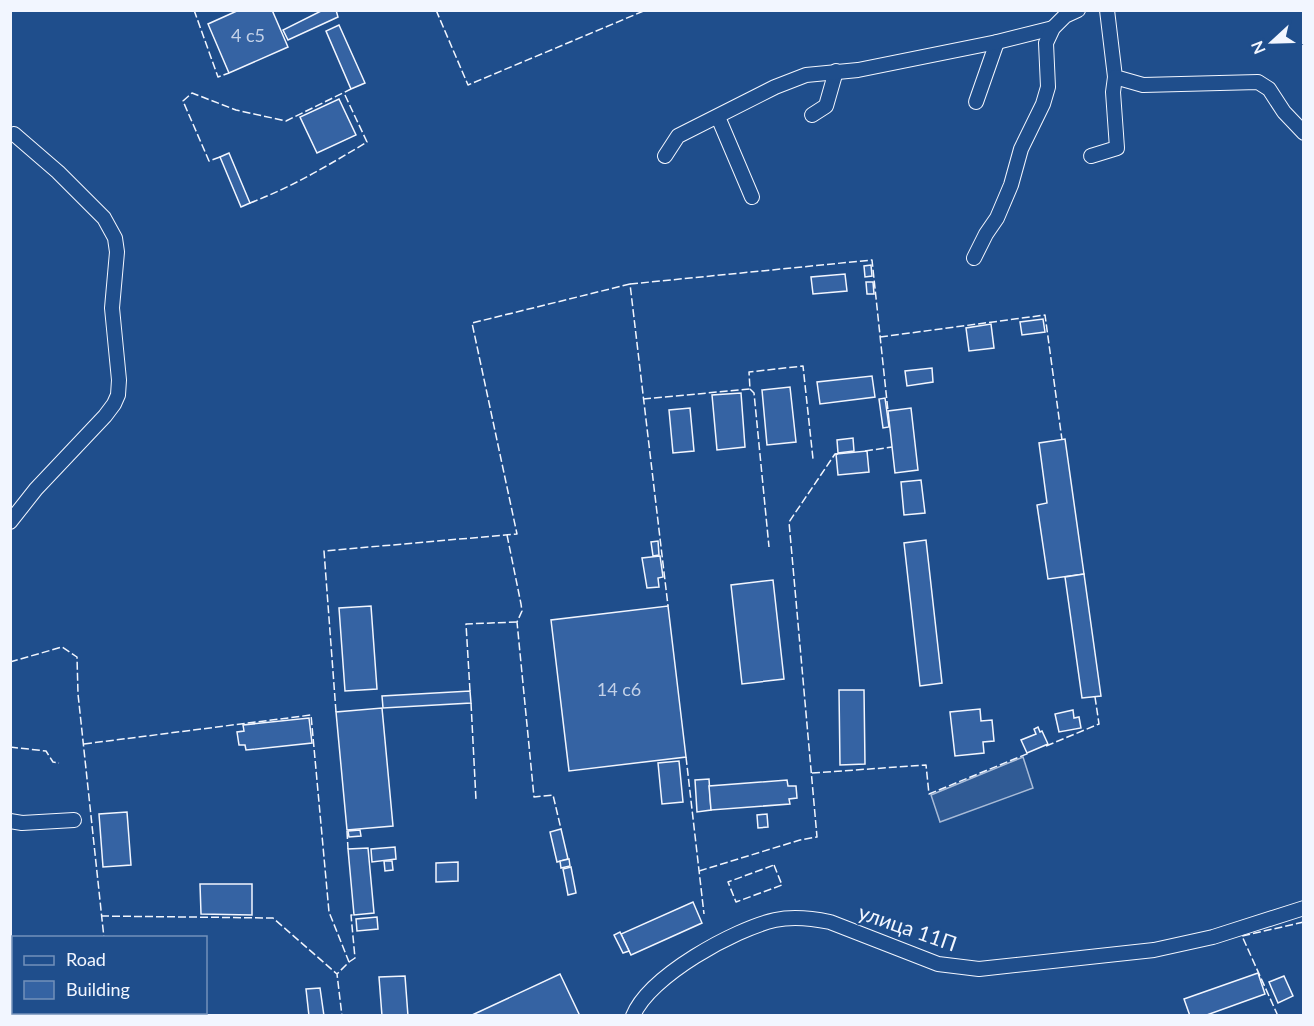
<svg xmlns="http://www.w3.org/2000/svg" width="1314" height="1026" font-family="Lato,sans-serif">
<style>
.parking{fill:#305b95;stroke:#a8bbd7;stroke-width:1.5}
.building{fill:#3563a3;stroke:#f2f6ff;stroke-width:1.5}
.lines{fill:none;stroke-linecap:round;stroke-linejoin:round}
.minor-casing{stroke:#f2f6ff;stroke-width:16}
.minor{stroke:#1f4e8c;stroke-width:14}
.fence{stroke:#f2f6ff;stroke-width:1.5;stroke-dasharray:8 3;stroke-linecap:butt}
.labels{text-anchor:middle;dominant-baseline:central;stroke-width:4.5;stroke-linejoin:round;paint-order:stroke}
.number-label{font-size:18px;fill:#c3d1e8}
.street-label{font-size:21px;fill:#f2f6ff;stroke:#1f4e8c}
</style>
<rect width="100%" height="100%" fill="#1f4e8c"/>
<polygon class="parking" points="1023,757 1033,788 940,822 931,795"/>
<g class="building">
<polygon points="239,10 272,10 288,47 229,73 208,24"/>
<polygon points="323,10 336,10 338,17 288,40 283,30"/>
<polygon points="339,25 365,83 351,89 326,31"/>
<polygon points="339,99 356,135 317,153 300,117"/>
<polygon points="229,153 250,203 241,207 220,157"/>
<polygon points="871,265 872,276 865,277 864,266"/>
<polygon points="845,274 847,291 813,294 811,277"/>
<polygon points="866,282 873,282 874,294 867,294"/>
<polygon points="1043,319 1045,332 1022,335 1020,322"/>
<polygon points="991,324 994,348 969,351 966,328"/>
<polygon points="932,368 933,382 907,386 905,371"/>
<polygon points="872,376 875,397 820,404 817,382"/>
<polygon points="790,387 796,442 767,445 762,390"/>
<polygon points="741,393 745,447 717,450 712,395"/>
<polygon points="885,398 889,427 883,428 879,399"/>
<polygon points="690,408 694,451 673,453 669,410"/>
<polygon points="911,408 918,470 895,473 888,411"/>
<polygon points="853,438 854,451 838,453 837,440"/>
<polygon points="1065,439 1084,574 1048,579 1037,505 1047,503 1039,443"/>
<polygon points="867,451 869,472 838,475 836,454"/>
<polygon points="921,480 925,513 904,515 901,482"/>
<polygon points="926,540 942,683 920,686 904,543"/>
<polygon points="658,541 659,555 653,556 651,542"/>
<polygon points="660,556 663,577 658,578 659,587 647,588 642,558"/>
<polygon points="1084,574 1101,696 1082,698 1065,577"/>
<polygon points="773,580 784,679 742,684 731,585"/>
<polygon points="371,606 377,689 345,691 339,608"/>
<polygon points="668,606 686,757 569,771 551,620"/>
<polygon points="839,690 864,690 865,764 840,765"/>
<polygon points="470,691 471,703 383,708 382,696"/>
<polygon points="382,708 393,826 347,830 336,712"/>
<polygon points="980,709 981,721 992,720 994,741 983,742 984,753 955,756 950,712"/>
<polygon points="1073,710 1074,718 1079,717 1081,728 1059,732 1055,714"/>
<polygon points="309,718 312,743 246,750 245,745 239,745 237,732 244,731 243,725"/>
<polygon points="1038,727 1040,732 1042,731 1048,744 1027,753 1021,740 1036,734 1034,729"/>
<polygon points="679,761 683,802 662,804 658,763"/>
<polygon points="709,779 711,810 697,812 695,780"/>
<polygon points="787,780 788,786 796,786 797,798 789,799 790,804 711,810 709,786"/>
<polygon points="127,812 131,865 103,867 99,814"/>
<polygon points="767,814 768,827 758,828 757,815"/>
<polygon points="561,829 568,859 557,862 550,832"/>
<polygon points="360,830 361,836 349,837 348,831"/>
<polygon points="395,847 396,859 372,862 371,849"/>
<polygon points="368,848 374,913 354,915 348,849"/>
<polygon points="569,859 570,866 561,868 560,861"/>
<polygon points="384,861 392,861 393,870 385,871"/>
<polygon points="458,862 458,881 436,882 436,863"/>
<polygon points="571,867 576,893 568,895 563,869"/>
<polygon points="200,884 252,884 252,915 201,914"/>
<polygon points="693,902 702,923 631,955 621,934"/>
<polygon points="377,917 378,929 357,931 356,919"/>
<polygon points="620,932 629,951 623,953 614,935"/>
<polygon points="1258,973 1265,994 1204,1016 1190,1016 1184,999"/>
<polygon points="560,974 580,1016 470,1016"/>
<polygon points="405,976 408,1016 382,1016 379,977"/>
<polygon points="1284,976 1293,996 1278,1003 1269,982"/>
<polygon points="320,988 324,1016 309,1016 306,989"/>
</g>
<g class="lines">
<defs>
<g id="minor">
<polyline points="1107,10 1115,77 1143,85 1258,82 1269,89 1284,112 1304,133"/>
<polyline points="976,102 997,42"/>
<polyline points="812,115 826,106 836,71"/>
<polyline points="718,117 752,197"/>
<polyline points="665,156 678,136 775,87 806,75 858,70 997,42 1053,28"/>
<polyline points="1091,156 1117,148 1113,92 1115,77"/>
<polyline points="974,258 986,234 997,218 1011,185 1021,149 1043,104 1048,87 1046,43 1053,28 1065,16 1078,10"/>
<polyline points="10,522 36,489 105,416 114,404 118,395 119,380 112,308 117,252 115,238 104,218 58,172 14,134"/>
<polyline points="10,821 22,823 74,820"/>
<path d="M633,1016c16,-40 102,-87 142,-96 18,-4 36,-2 55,2l108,42 41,5 175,-19 59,-13 91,-29"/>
</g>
</defs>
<use href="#minor" class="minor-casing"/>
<use href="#minor" class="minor"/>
<g class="fence">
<polyline points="194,10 218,77 229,73"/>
<polyline points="436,10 468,85 646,10"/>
<polyline points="220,157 209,161 183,101 192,93 236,110 286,121 351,89"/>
<path d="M250,203c42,-16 79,-38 117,-61l-23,-49"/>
<polyline points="630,284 872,260 888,411"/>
<polyline points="880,337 1045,315 1062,440"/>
<polyline points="750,389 754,393 769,547"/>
<polyline points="643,399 750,389 749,372 803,366 813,459"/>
<polyline points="865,451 892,447"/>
<polyline points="507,535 521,604 522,611 517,622 534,797 553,795 561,829"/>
<polyline points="10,662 62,647 77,657 78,694 104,938"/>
<polyline points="470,691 466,624 517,622"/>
<polyline points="471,703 476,800"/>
<polyline points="336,712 324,551 517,534 472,323 630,284 668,606"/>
<polyline points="84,744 311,715 329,912 349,962 337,974"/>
<polyline points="1046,746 1099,724 1095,697"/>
<polyline points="10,747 46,751 53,762 59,763"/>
<polyline points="686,757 704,914"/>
<polyline points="812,773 926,765 929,794 1029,753"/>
<polyline points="347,831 348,849"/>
<polygon points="774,865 782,885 736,902 728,882"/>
<polyline points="699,871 800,840 817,837 789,522 835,454 838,454"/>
<polyline points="101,916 273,918 337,974 342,1016"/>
<polyline points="349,962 355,958 351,915 354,915"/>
<polyline points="111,1012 112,1016"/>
<polyline points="1278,1016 1242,936 1304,922"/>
</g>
</g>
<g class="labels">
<g class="number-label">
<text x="248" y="35">4 с5</text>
<text x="619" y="689">14 с6</text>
</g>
<g class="street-label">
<text transform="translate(908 927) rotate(19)">улица 11П</text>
</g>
</g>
<rect width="1314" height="1026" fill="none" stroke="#f2f6ff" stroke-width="24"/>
<rect x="12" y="936" width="195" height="78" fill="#1f4e8c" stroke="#7391ba" stroke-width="1.5"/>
<rect x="24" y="956" width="30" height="9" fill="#1f4e8c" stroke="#7391ba" stroke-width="1.5"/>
<text x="66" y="966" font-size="18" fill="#f2f6ff">Road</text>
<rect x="24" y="981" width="30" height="18" fill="#3563a3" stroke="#7391ba" stroke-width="1.5"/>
<text x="66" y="996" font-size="18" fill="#f2f6ff">Building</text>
<g transform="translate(1272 42) rotate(248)" stroke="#1f4e8c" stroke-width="4.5" paint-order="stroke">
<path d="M0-4.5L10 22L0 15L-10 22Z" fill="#f2f6ff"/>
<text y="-9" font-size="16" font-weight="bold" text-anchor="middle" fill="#f2f6ff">N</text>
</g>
</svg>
